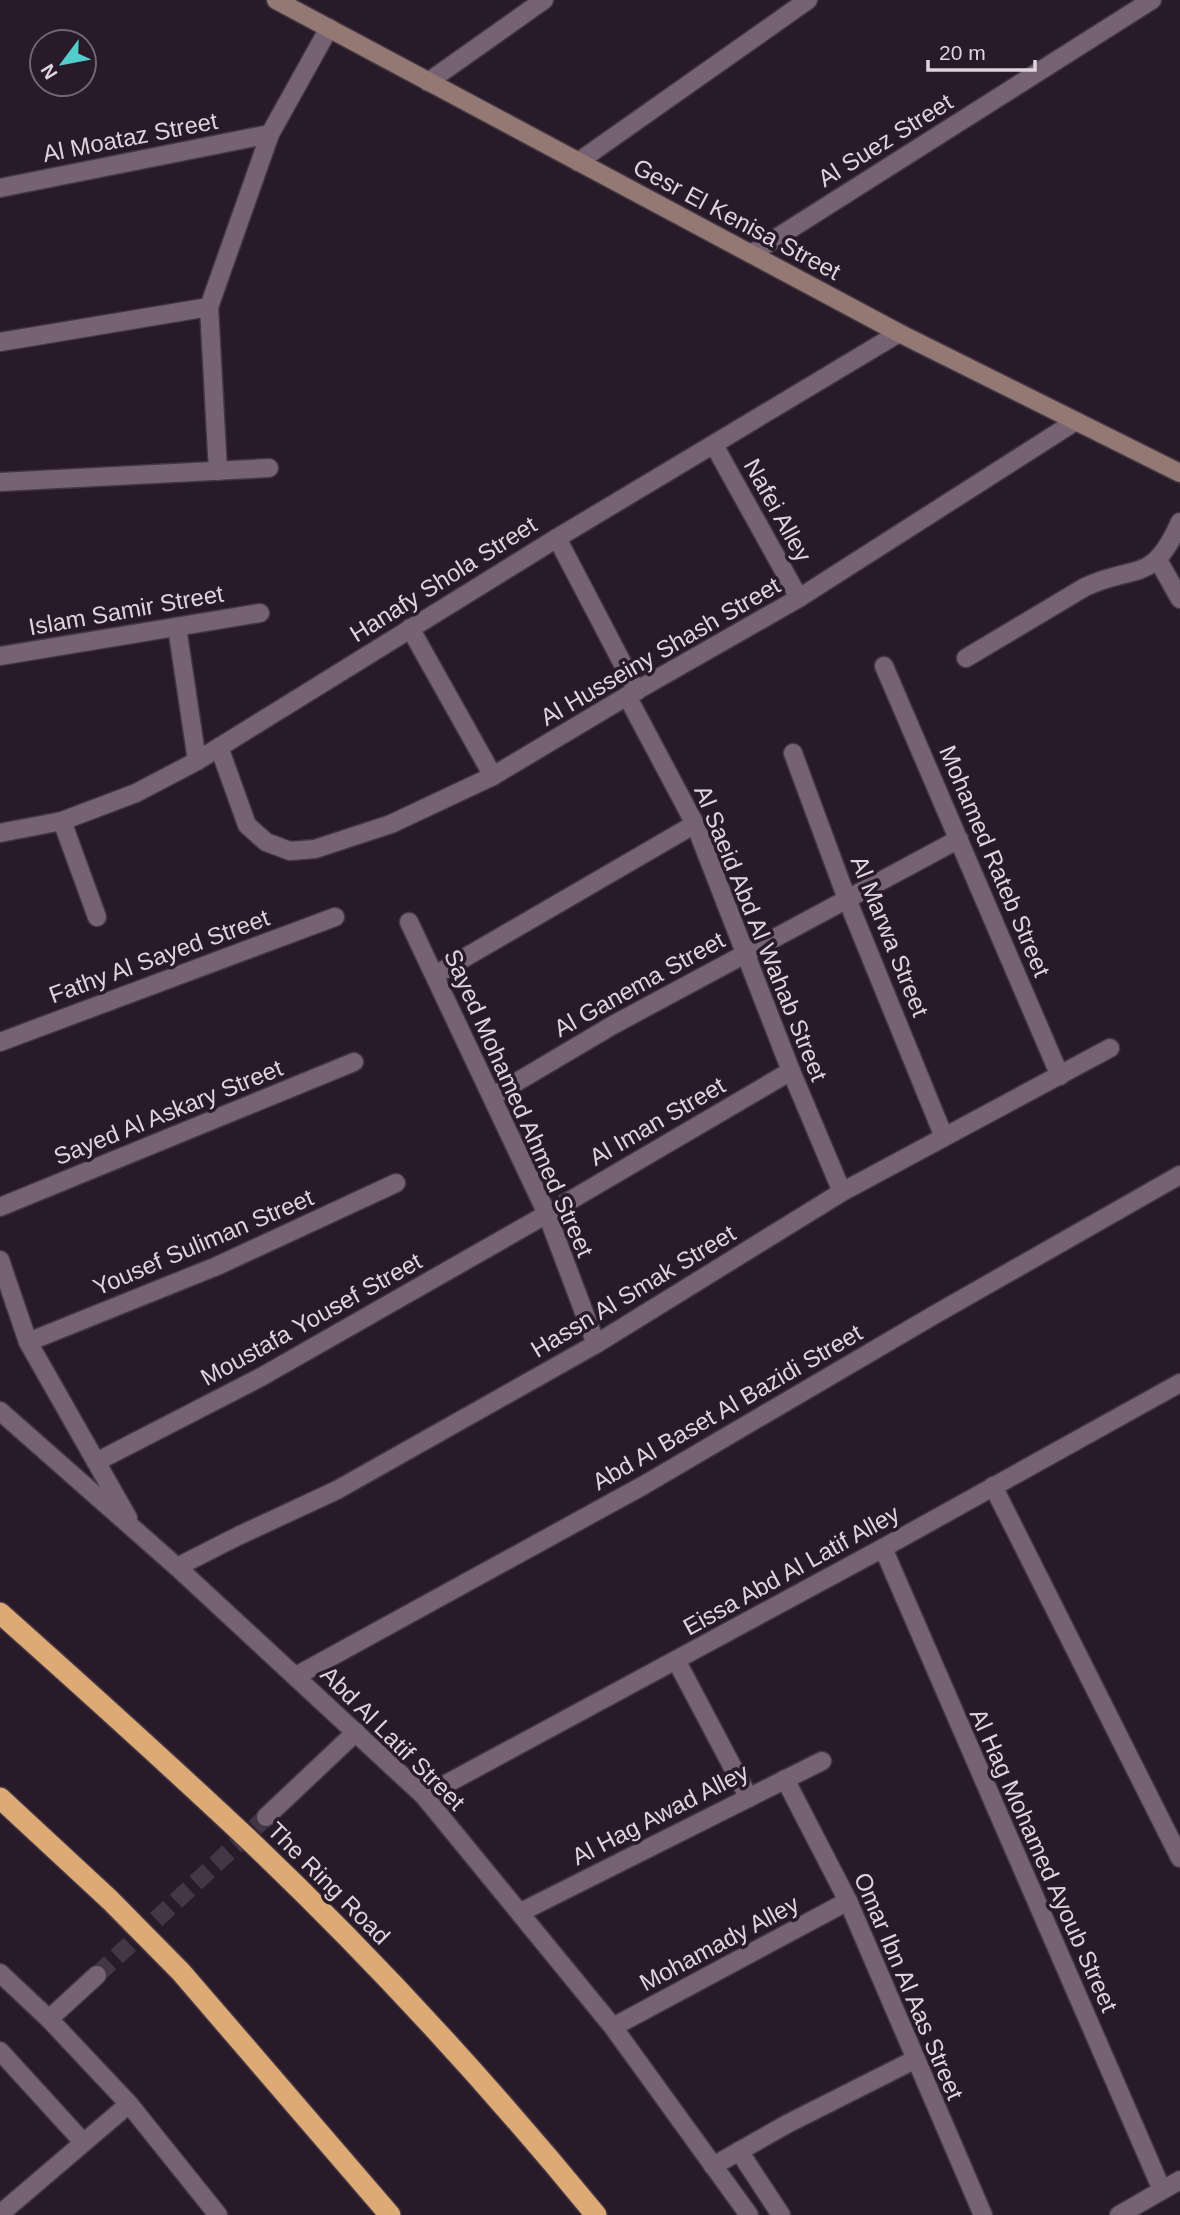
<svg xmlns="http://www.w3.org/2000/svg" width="1180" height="2215" font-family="Arial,sans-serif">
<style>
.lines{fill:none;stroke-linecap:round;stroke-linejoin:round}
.street-tunnel{stroke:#443644;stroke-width:18;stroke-dasharray:18 9;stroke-linecap:butt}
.lane-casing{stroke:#423742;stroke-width:21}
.street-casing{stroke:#423742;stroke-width:21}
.secondary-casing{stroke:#423742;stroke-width:21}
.highway-casing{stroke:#423742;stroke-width:24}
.lane{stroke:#756374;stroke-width:18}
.street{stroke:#756374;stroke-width:18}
.secondary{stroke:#947874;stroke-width:18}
.highway{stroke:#ddaa75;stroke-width:21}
.labels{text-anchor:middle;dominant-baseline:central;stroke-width:7;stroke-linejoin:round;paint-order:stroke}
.street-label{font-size:24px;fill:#dfd4de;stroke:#291a29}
</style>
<rect width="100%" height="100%" fill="#291a29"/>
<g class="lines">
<polyline class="street-tunnel" points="97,1975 266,1817"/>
<defs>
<g id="lane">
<polyline points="1158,560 1180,599"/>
<path d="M966,658l119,-71c52,-24 67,-2 95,-65"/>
</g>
<g id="street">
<polyline points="428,82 544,0"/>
<polyline points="578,162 808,0"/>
<polyline points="0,188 270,134"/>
<polyline points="751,254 1152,0"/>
<polyline points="0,342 209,307"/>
<polyline points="714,445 799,598"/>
<polyline points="218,471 209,307 270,134 329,28"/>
<polyline points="0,482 269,468"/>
<polyline points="557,538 637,691"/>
<polyline points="177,627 197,761"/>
<polyline points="410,628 493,776"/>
<polyline points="0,656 260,613"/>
<polyline points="884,666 1060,1076"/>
<polyline points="627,696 695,824 791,1071 842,1192"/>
<polyline points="219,747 247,825 266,842 290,851 315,849 391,824 493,776 627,696 799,598 1076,421"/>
<polyline points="793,753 847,899 944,1137"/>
<polyline points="62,821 97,917"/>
<polyline points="0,833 62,821 136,793 197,761 557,538 899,333"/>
<polyline points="409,922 547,1214 596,1344"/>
<polyline points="435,975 695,824"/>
<polyline points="0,1042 335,917"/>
<polyline points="493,1096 613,1025 959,839"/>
<polyline points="0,1207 354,1062"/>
<polyline points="0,1260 28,1342 128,1518"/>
<polyline points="28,1342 217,1266 396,1183"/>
<polyline points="0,1411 177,1567 424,1796 613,2027 749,2215"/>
<polyline points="96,1462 261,1377 547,1214 791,1071"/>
<polyline points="993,1486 1180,1858"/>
<polyline points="883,1548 1162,2190"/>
<polyline points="177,1567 238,1536 337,1490 596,1344 842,1192 1110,1048"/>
<polyline points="676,1660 749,1798"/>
<polyline points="296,1676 644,1485 934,1315 1180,1175"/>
<polyline points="785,1779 848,1901 983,2215"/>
<polyline points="424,1796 883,1548 1180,1383"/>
<polyline points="266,1817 356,1732"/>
<polyline points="521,1912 822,1761"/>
<polyline points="0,1973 49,2019 129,2104 218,2215"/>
<polyline points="49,2019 97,1975"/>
<polyline points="613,2027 848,1901"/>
<polyline points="0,2051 83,2142"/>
<polyline points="739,2151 781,2215"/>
<polyline points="713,2166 787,2124 914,2060"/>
<polyline points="0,2214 129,2104"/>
<polyline points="1119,2215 1180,2180"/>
</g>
<polyline id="secondary" points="276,0 899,333 1180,473"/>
<g id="highway">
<path d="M0,1613c83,74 166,149 247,225 124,118 241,245 349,377"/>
<polyline points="0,1798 110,1900 181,1972 390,2215"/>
</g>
</defs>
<use href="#lane" class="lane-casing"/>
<use href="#street" class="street-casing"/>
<use href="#secondary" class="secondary-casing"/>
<use href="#highway" class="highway-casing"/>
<use href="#lane" class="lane"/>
<use href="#street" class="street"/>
<use href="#secondary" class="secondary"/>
<use href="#highway" class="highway"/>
</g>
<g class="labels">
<g class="street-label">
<text transform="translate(130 137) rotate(-11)">Al Moataz Street</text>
<text transform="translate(885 140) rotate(-32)">Al Suez Street</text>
<text transform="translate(737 219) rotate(28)">Gesr El Kenisa Street</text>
<text transform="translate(778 510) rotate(61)">Nafei Alley</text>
<text transform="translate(443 579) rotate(-32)">Hanafy Shola Street</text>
<text transform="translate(126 610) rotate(-10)">Islam Samir Street</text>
<text transform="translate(660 651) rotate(-30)">Al Husseiny Shash Street</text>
<text transform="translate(995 861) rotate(67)">Mohamed Rateb Street</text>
<text transform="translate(761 933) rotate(68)">Al Saeid Abd Al Wahab Street</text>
<text transform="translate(890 936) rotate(68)">Al Marwa Street</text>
<text transform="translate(159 956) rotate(-20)">Fathy Al Sayed Street</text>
<text transform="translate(639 984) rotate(-29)">Al Ganema Street</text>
<text transform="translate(519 1103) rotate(66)">Sayed Mohamed Ahmed Street</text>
<text transform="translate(168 1112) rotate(-22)">Sayed Al Askary Street</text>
<text transform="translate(657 1121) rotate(-30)">Al Iman Street</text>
<text transform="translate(203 1242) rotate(-23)">Yousef Suliman Street</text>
<text transform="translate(633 1291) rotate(-31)">Hassn Al Smak Street</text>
<text transform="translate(311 1319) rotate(-29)">Moustafa Yousef Street</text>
<text transform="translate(727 1407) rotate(-30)">Abd Al Baset Al Bazidi Street</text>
<text transform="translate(791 1570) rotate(-29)">Eissa Abd Al Latif Alley</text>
<text transform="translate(393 1738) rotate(45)">Abd Al Latif Street</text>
<text transform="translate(660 1814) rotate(-27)">Al Hag Awad Alley</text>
<text transform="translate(1044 1860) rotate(66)">Al Hag Mohamed Ayoub Street</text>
<text transform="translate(329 1883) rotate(45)">The Ring Road</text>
<text transform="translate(719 1943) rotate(-28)">Mohamady Alley</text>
<text transform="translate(909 1986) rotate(67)">Omar Ibn Al Aas Street</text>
</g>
</g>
<g transform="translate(63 63) rotate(238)"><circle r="33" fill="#291a29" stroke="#726471" stroke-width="2"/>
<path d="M0-5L12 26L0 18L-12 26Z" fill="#53cdcb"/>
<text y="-10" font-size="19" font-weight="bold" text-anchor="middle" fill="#dfd4de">N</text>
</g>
<path d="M928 60v10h107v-10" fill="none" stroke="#dfd4de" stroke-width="3.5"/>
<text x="939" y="60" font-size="21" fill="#dfd4de" stroke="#291a29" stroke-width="5" paint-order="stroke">20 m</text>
</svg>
